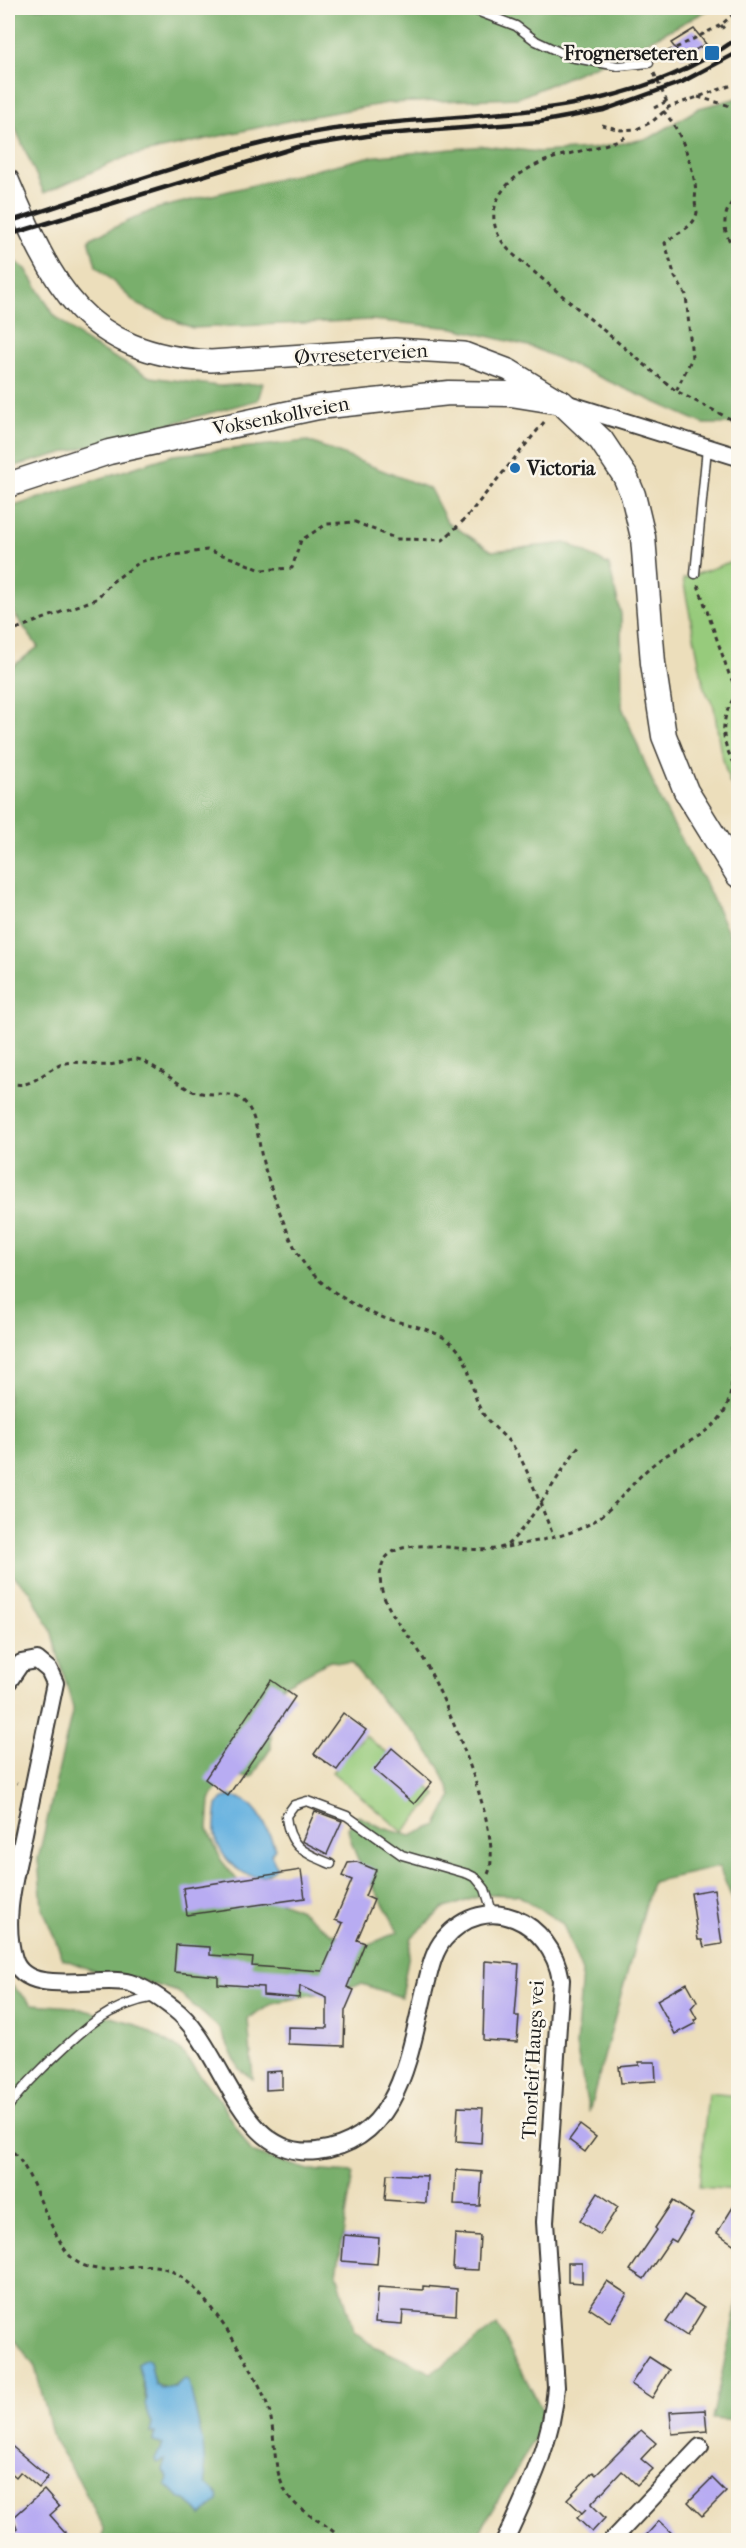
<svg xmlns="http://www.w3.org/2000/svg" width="746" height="2548" font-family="'IM FELL French Canon',serif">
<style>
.green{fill:#97cb7c;stroke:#5a744c;stroke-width:1.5}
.forest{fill:#79af6c;stroke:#4a6644;stroke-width:1.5;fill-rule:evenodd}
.water{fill:#67b2e0;stroke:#42677e;stroke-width:1.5}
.building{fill:#b8acf2}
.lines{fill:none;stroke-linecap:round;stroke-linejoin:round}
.service-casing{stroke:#3b3934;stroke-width:11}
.minor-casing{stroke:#3b3934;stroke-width:20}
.tertiary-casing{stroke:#3b3934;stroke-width:24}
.secondary-casing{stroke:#3b3934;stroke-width:27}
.path{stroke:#3b3934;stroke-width:3;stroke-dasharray:4.5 4.5;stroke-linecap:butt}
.service{stroke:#fff;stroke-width:8}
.minor{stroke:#fff;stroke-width:16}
.tertiary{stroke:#fff;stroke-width:21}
.secondary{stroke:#fff;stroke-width:24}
.rail{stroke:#1c1c1c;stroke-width:4.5}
.poi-dot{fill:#1f6fb2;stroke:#fbf7ec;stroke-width:2}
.labels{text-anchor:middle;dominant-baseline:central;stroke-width:5;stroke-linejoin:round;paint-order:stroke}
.poi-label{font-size:20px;font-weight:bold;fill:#1c1c1c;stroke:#fbf7ec;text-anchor:end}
.street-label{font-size:20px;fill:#1c1c1c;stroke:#fbf7ec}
</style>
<rect width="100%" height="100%" fill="#fbf7ec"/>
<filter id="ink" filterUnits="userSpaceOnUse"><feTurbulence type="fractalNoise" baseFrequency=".0167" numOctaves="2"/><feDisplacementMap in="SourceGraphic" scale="12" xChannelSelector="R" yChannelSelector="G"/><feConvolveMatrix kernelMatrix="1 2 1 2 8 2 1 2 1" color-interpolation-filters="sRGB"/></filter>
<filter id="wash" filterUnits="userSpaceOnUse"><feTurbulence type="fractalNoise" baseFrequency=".008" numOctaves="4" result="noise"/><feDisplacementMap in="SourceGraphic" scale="24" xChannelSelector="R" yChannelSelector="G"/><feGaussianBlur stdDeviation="1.35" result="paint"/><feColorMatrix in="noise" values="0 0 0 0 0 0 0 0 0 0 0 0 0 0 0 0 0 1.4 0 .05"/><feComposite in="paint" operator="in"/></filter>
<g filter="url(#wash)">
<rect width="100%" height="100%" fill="#ecdebb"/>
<g class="green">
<polygon points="738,559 738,796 729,782 720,748 714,707 704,688 683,579"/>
<polygon points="365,1735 437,1795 403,1832 332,1772"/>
<polygon points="708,2093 738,2096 738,2190 699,2187"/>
</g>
<g class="forest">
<polygon points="8,8 712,8 632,50 518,98 388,103 297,119 126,157 44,193 10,116 8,103"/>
<polygon points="738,98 738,424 704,424 532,347 454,328 371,320 192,328 138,305 96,266 89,239 155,209 368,157 484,146 539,152 591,149 650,138 699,108"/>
<polygon points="11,259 26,269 54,315 86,342 150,377 219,386 263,383 258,400 8,468 8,260"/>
<path d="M308,441l122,48 17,33 45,29 75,-8 42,22 12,49 1,93 39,95 46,85 31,66v960l-19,-46 -67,15 -63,230 -13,-66 6,-74 -19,-48 -45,-29 -32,-1 -43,15 -31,28 -11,60 -39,-13 -89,19 -25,16 5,60 -14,-10 -19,-40 -42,-37 -44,-14 -32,-4 -39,-15 -21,-52 -4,-48 35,-151 -22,-78 -21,-39 -22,-20v-901l30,-23 -30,-42v-97l165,-53zM330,1661l21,2 34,42 33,31 22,32 12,28 -15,29 -26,11 -28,-8 -25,-12 -10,12c6,38 35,69 50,104l-30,13 -38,-12 -30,-23 -58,-24 -21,-26 -13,-31 2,-29 13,-24 29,1 19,-29v-41l12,-21z"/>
<path d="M8,1982l24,22 41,3 60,16 46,26 43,54 29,49 57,18 45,3 -16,100 17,59 22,15 56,26 65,-48 50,94 -73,121h-371l1,-12 -27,-51 -23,-36 -19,-74 -27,-37zM150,2362l5,22 13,6 16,-10c18,39 15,64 22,104l12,11 -17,21 -15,-17 -26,-46 4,-8 -10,-4 1,-8h-4l1,-9 -10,-41z"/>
<polygon points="738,2300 738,2421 712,2419"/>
</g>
<g class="water">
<path d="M231,1796c27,4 35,30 44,52l-4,6 6,13c-23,23 -53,-2 -61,-28 -3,-9 0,-24 1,-34l7,-7z"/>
<polygon points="146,2359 150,2361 155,2384 161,2389 175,2387 184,2379 189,2382 203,2443 206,2484 218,2495 219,2501 201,2516 186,2499 180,2498 166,2484 168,2478 163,2471 165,2460 158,2463 155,2459 163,2445 154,2442 155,2433 150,2433 152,2424 145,2404 147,2398 138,2364"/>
</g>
<g id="blocks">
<g class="building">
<polygon points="694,29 706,44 682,57 671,43"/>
<polygon points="271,1680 295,1697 228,1796 205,1779"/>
<polygon points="343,1713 366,1730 337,1770 314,1754"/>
<polygon points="392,1748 432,1782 414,1804 374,1770"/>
<polygon points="315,1811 342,1821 327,1854 302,1841"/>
<polygon points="357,1862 376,1870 365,1896 374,1900 357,1940 365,1943 347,1987 354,1990 345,2011 344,2046 288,2044 288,2027 327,2028 327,1998 300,1986 299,1998 263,1995 263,1987 218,1984 218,1976 174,1972 176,1945 210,1947 210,1955 253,1958 252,1966 322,1971 343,1923 335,1920 352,1880 342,1876 348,1863"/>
<polygon points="301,1870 305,1898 187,1915 183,1888"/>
<polygon points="714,1889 722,1944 704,1947 702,1940 698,1940 691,1893"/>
<polygon points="485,1961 519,1964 515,2016 519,2016 517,2042 483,2040"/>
<polygon points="687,1983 697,2001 691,2008 697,2019 694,2020 696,2023 675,2034 657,2000"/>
<polygon points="639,2062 655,2062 656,2081 621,2083 619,2067 639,2065"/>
<polygon points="282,2071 282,2089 266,2090 266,2072"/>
<polygon points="458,2107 483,2108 481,2143 456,2141"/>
<polygon points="580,2125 596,2137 585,2152 569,2140"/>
<polygon points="456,2170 482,2172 480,2206 454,2205"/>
<polygon points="387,2174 427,2176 426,2203 385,2200"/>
<polygon points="598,2193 618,2207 600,2235 580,2221"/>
<polygon points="738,2199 738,2247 717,2233"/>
<polygon points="673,2201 693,2214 676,2242 671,2239 644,2279 630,2270 657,2230 655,2228"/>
<polygon points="455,2234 480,2236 478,2270 453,2269"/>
<polygon points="344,2235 379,2238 377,2264 342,2261"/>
<polygon points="568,2263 582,2263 582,2283 568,2282"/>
<polygon points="607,2281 627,2294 610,2322 589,2308"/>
<polygon points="423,2286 457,2289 456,2315 403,2311 402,2324 375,2322 378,2287 423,2290"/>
<polygon points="684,2295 704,2308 687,2336 666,2322"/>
<polygon points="649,2357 669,2370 652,2398 631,2384"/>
<polygon points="705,2410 707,2431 672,2434 670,2412"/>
<polygon points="641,2430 656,2443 641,2459 653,2469 637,2485 622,2471 591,2504 605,2518 592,2532 577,2518 586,2509 582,2513 567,2499 593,2472 596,2475"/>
<polygon points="8,2443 48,2477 39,2488 20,2472 16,2477 8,2470"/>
<polygon points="712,2478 726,2492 702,2516 688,2502"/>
<polygon points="44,2490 59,2507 50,2515 73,2541 21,2541 13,2531 17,2528 13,2518"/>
<polygon points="659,2521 680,2541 641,2541"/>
</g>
</g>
</g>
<g filter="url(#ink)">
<use href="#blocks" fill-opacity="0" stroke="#3b3934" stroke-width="1.5"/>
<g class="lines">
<defs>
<g id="service">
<polyline points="469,8 516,26 536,41 570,57 618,66 649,63"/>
<polyline points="695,574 707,448"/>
<path d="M331,1864c-26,-11 -42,-16 -45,-48l8,-11 13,-4 40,15 55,39 66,19 8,4 9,11 8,26"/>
<path d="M8,2107c12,-17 26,-30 41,-45 34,-33 58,-57 106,-65"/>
</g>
<g id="minor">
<polyline points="568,404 738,457"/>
<path d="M8,1682l13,-19 16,-3 12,10 6,13c-10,48 -20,97 -30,145 -8,42 -24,89 -11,131 12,40 86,15 116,24 16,5 30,15 43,25 52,38 65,153 144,143 85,-10 92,-100 109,-166 4,-15 7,-33 18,-46 43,-50 107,-18 117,41l-16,242 11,165c-4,56 -28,103 -51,153"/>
<polyline points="612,2540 700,2447"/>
</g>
<path id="tertiary" d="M8,180c45,106 75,174 203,181l184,-12 69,4 45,17 51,31"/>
<polyline id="secondary" points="8,485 109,452 318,407 449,393 511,394 561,402 601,440 625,476 633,495 643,537 653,663 664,736 686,791 738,875"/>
</defs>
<use href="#service" class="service-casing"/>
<use href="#minor" class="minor-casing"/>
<use href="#tertiary" class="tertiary-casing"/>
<use href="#secondary" class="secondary-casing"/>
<g class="path">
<polyline points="721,25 725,30"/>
<polyline points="660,56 721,25 738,10"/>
<polyline points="654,73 669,107"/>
<polyline points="698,97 738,108"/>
<polyline points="654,108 667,101"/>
<path d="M663,111c17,17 28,50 32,73 2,12 -2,15 2,28 -2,16 -22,21 -32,31l10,34 11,18 6,63 -16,33"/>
<polyline points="602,125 621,130 637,129 653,121 669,107 738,83"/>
<path d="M625,137c-29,14 -59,14 -87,27 -43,19 -62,57 -23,92l161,135 62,32"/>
<path d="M738,196c-17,14 -18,40 0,54"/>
<polyline points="698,585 729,674 738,692"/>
<polyline points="8,632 96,599 112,582 140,562 150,559 207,550 235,559 261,570 292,568 301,540 327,524 355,522 397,539 443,540 465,519 545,421"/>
<path d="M738,692c-19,25 -19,52 0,76"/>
<path d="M8,1082c22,9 33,-9 52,-17 16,-7 33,2 49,0 9,-1 18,-6 27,-6 10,0 42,25 54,31 16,7 35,1 49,8 20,10 19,53 26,71 7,23 25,75 38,93 16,24 53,46 81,56 23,7 48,9 67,25 20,16 18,39 27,61 7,19 26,29 37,45 14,21 28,64 39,88"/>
<path d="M507,1547c33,-7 73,-11 99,-35 17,-15 31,-35 49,-49 19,-15 54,-28 67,-48 13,-19 10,-46 10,-68l6,-2"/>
<polyline points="8,1780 17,1783"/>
<path d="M488,1874c18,-38 -45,-180 -66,-218 -13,-22 -37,-45 -41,-70 -11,-68 91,-26 122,-39 17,-6 62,-83 76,-101"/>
<path d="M8,2145c4,6 10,12 14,18 15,23 34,86 55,99 37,23 73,-21 118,27 25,26 67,91 75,125 6,26 2,56 17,80 14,21 40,28 55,46"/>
</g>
<use href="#service" class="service"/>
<use href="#minor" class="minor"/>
<use href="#tertiary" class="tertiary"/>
<use href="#secondary" class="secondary"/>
<g class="rail">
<path d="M8,222c100,-31 211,-74 314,-91 145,-24 288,-2 416,-93"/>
<polyline points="8,235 298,147 373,135 539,122 604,110 682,82 738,52"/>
</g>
</g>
</g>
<g class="poi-dot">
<rect x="704" y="45" width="16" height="16" rx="3"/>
<circle cx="515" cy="468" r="6"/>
</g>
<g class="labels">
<g class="poi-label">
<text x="698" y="53">Frognerseteren</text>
<text x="527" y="468" text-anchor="start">Victoria</text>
</g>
<g class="street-label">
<text transform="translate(361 354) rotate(-3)">Øvreseterveien</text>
<text transform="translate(281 416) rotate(-11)">Voksenkollveien</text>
<text transform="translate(533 2060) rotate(-87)">Thorleif Haugs vei</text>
</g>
</g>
<rect width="746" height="2548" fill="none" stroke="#fbf7ec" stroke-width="30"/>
</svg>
